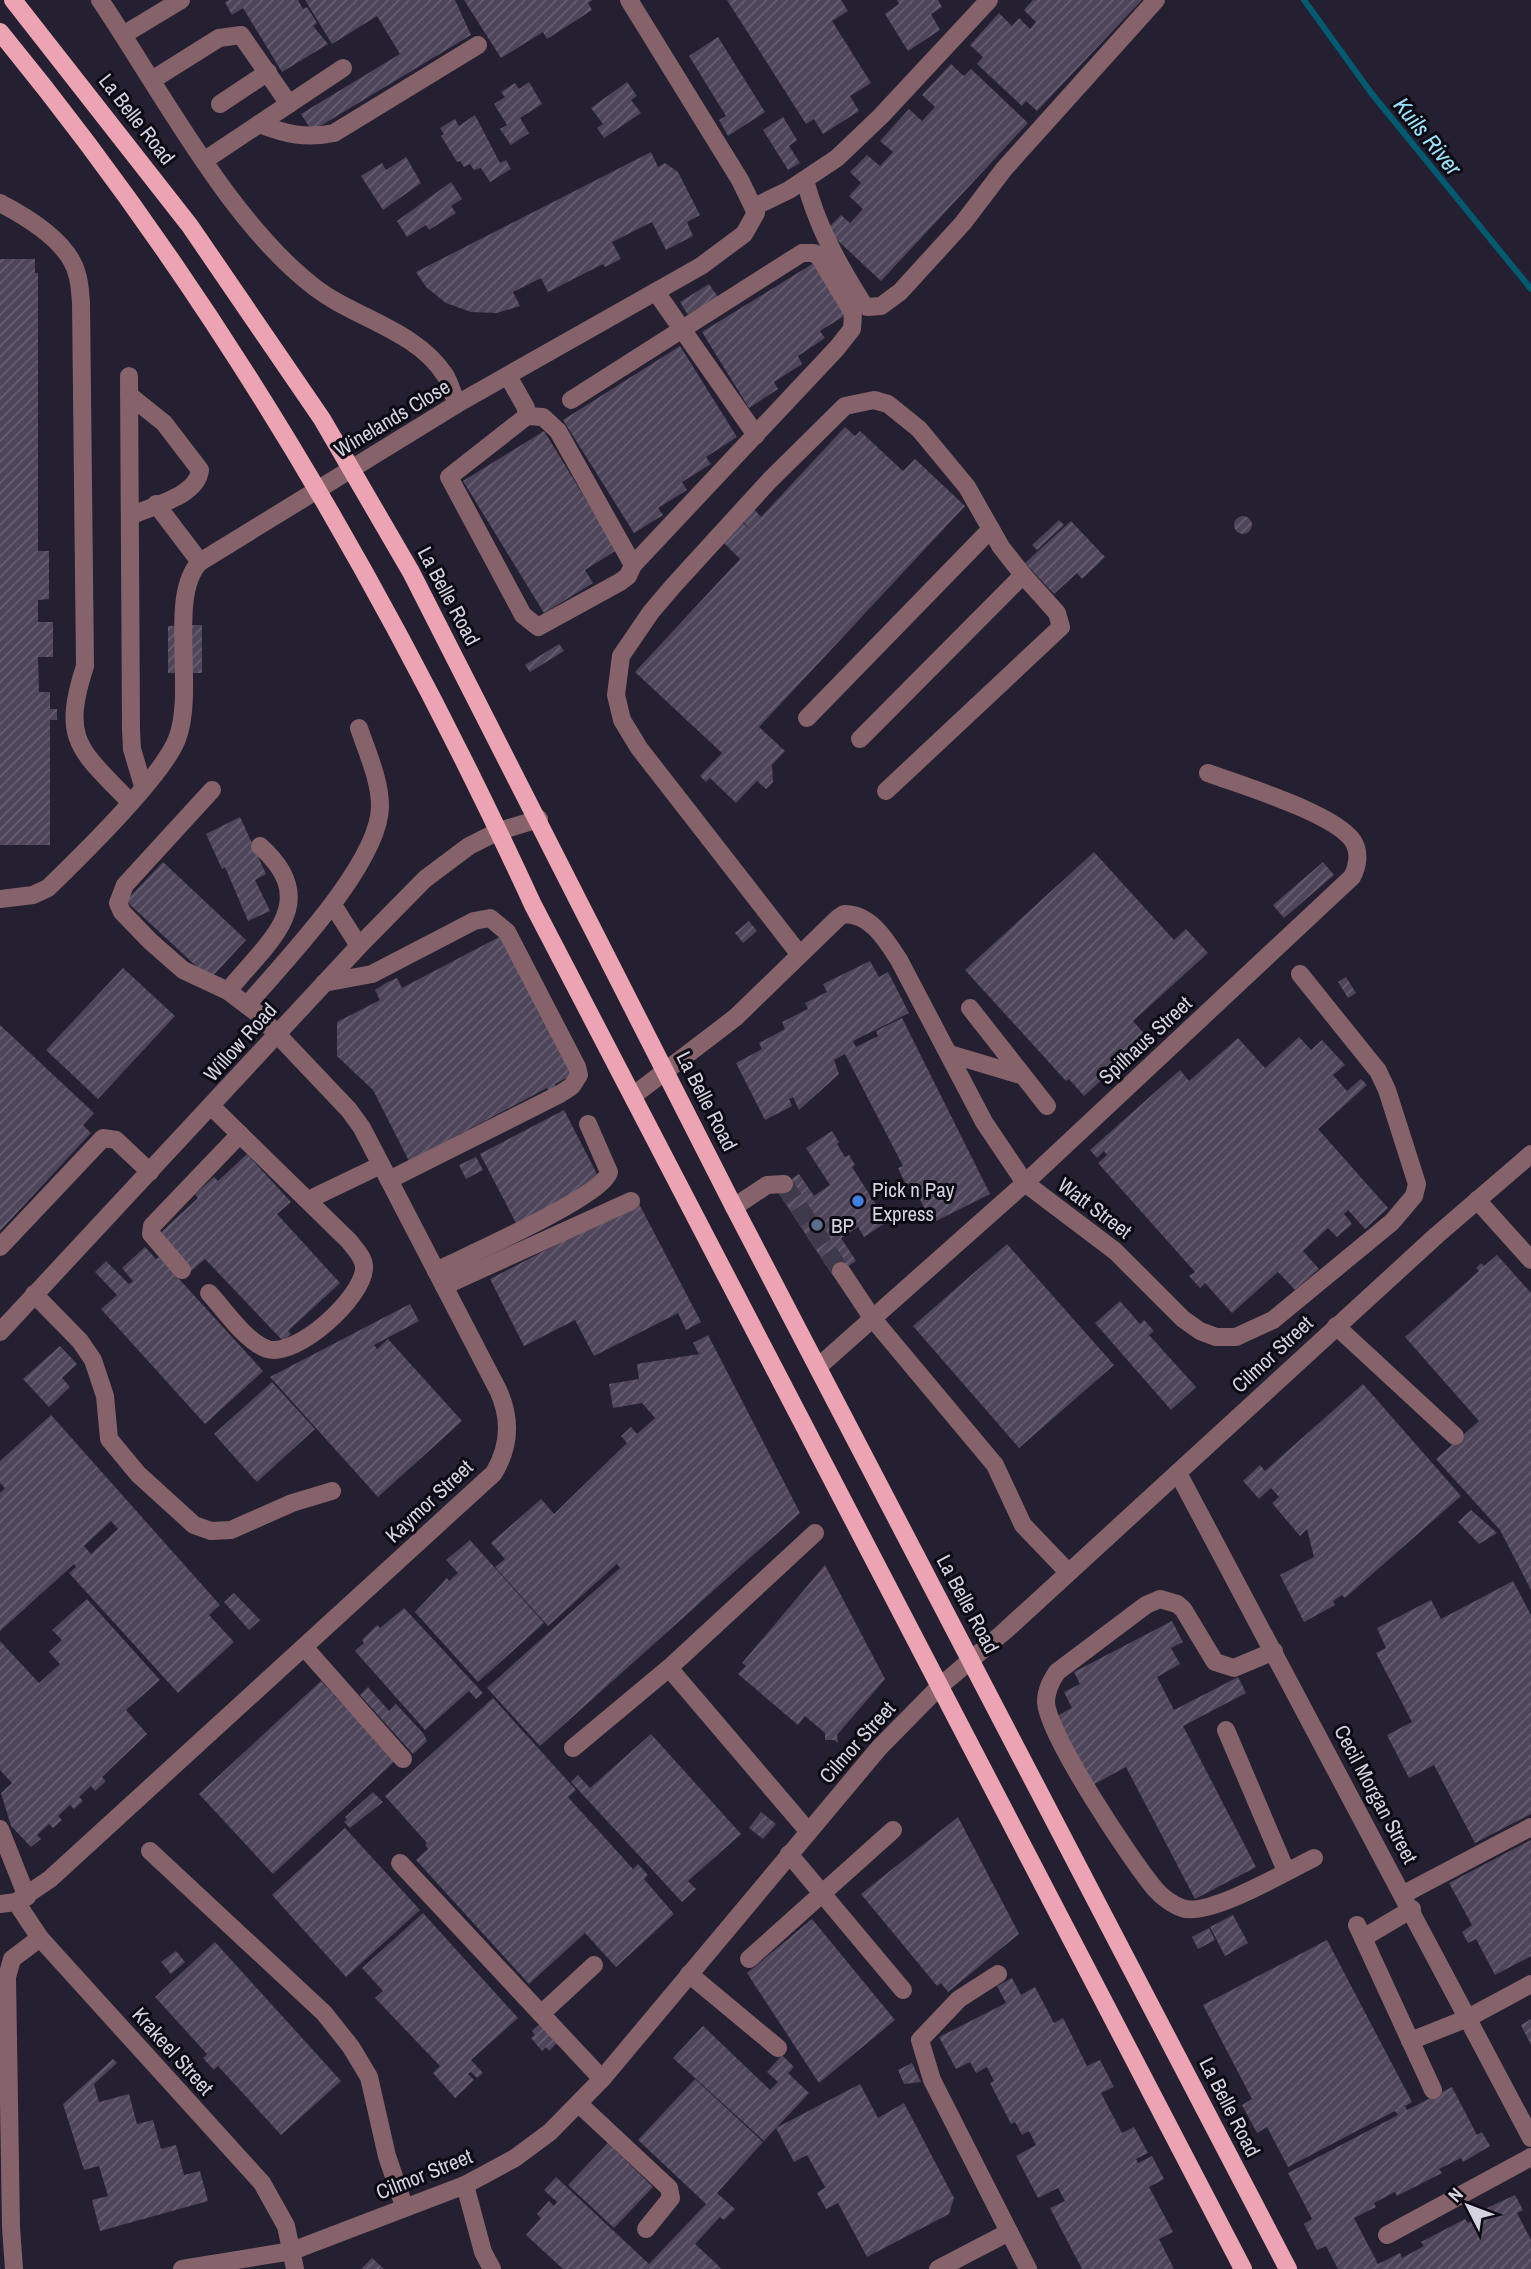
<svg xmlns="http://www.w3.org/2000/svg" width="1531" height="2269" font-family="'Archivo Narrow',sans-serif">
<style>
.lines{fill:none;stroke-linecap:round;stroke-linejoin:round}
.stream{stroke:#005b71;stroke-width:6}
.building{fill:url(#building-hatch);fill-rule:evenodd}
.minor-tunnel{stroke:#3f3a4b;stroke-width:18;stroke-dasharray:18 9;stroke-linecap:butt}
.minor{stroke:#86636a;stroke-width:18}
.major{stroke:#eca4b2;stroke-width:18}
.shop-dot{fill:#3f7fe0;stroke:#0c0a12;stroke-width:2.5}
.service-dot{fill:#5c6f8a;stroke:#0c0a12;stroke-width:2.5}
.labels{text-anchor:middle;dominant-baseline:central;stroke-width:6;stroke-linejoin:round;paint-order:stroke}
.street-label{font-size:21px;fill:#d5d3df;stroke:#0c0a12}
.poi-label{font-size:21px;fill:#d5d3df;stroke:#0c0a12;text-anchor:start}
.water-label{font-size:23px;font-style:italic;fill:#9be3fc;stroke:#0c0a12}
</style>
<defs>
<pattern id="building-hatch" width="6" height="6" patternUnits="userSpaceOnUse" patternTransform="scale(1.75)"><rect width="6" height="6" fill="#4e455a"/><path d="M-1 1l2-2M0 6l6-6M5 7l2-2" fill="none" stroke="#675f71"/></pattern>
</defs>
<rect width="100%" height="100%" fill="#241f31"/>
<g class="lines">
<polyline class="stream" points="1304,0 1372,94 1531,289"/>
</g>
<g class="building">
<polygon points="229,0 298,0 303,9 307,7 317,23 313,26 328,44 282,72 243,8 232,15 225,2"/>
<polygon points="305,0 455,0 471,35 312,131 301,114 400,54 377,16 332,44"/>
<polygon points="464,0 593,0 588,3 592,10 547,39 543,32 501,58"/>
<polygon points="727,0 841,0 848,11 832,21 871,83 850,96 859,111 823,134 814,119 806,124"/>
<polygon points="897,0 938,0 942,7 931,14 940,30 908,51 885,14 899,4"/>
<polygon points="1033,0 1142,0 1037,111 1026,101 1022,106 977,64 983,57 970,45 999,13 1012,26 1019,18 1030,29 1036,22 1024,10"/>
<polygon points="718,37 765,112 728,136 719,120 726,116 689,56"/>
<polygon points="951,64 964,76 971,69 1028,123 881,281 835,238 824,232 841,215 850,223 863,209 849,196 861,183 850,172 867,155 880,166 893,152 880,141 909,109 922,121 935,107 922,95"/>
<polygon points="529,82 542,104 520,118 529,133 511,145 500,129 507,125 494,104 505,97 501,92 515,83 519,89"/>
<polygon points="627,82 637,96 631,100 641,113 604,138 597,128 603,124 591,108"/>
<polygon points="475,115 500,163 506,160 511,169 490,182 481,168 474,170 470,164 464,167 460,161 457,162 441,136 444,134 440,128 455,119 459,126"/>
<polygon points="783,117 797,140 789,146 800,163 788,170 763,130"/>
<polygon points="651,152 658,167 665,163 678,172 700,215 687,222 693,236 666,250 652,222 612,242 621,259 605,267 603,264 548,292 541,278 513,292 520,306 497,313 471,312 446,303 426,287 416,272"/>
<polygon points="406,157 421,183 383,210 361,176 382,163 386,170"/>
<polygon points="451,182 462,199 451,206 456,213 429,230 426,225 407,237 397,221"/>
<polygon points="0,259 35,259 35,273 38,273 38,551 49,551 49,599 38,600 38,622 53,622 53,657 38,657 39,692 50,692 50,709 57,709 57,720 50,720 50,845 0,845"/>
<polygon points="817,261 849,313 820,331 825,338 798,356 802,364 774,382 778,389 749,408 702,332"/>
<polygon points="709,284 718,297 688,315 680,302"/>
<polygon points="680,346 737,437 706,457 711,464 682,482 687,490 658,508 663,515 634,533 563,420"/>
<polygon points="845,427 855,436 860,431 903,471 915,459 965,506 759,727 785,751 772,765 773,782 766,789 757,781 736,803 710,778 706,782 700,776 722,753 635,672 740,559 722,541 741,521 749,529 743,521 754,509 761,517"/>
<polygon points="544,431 617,550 585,570 593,583 544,613 463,481"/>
<circle cx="1243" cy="525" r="9"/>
<polygon points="1059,520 1064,525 1037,550 1032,545"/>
<polygon points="1071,521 1105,557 1082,579 1077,573 1054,594 1025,563"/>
<polygon points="202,625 202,673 168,673 168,626"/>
<polygon points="559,644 564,651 530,672 525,665"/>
<polygon points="240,817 266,874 255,880 270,911 248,921 225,867 222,869 206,834"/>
<polygon points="1094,852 1174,940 1186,929 1208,953 1133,1021 1148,1038 1084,1096 1069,1079 1066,1081 965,970"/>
<polygon points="163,862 246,940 210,979 126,901"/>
<polygon points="1323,862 1334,875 1284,918 1273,905"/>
<polygon points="749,921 757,931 743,943 735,933"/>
<polygon points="501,936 574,1074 555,1084 557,1090 550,1093 547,1088 409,1161 373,1090 337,1056 337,1022 380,1000 375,990 386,983 397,978 402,988"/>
<polygon points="870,961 879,977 888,972 909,1013 853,1041 856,1047 878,1036 876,1031 902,1018 990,1194 932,1223 913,1186 908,1189 898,1168 903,1166 845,1054 834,1060 839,1074 799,1110 793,1097 789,1099 792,1106 765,1120 736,1063 762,1049 759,1043 785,1029 782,1022 808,1009 805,1003 827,992 823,984"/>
<polygon points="123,968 175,1016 98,1099 46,1050"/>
<polygon points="1346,977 1356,993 1348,998 1338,982"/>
<polygon points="0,1025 94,1113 83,1125 91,1133 0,1231"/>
<polygon points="1299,1037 1311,1050 1322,1040 1345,1065 1333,1075 1347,1091 1361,1079 1367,1085 1318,1129 1388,1208 1365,1229 1348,1210 1344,1214 1352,1224 1337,1237 1328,1228 1303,1251 1319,1269 1295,1290 1278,1272 1232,1313 1205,1283 1200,1288 1189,1276 1195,1272 1098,1163 1107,1155 1104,1151 1097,1158 1090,1150 1180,1070 1189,1081 1238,1038 1265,1068"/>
<polygon points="564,1110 600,1180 516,1223 480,1154"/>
<polygon points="832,1131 839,1142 837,1144 845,1157 849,1155 855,1165 852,1167 887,1222 864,1237 858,1227 841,1238 856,1261 833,1276 776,1189 799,1174 814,1196 830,1185 806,1148"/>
<polygon points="247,1154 291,1202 277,1214 340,1283 288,1331 291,1334 283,1341 205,1259 191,1271 158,1235 198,1198 195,1194 214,1177 218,1181"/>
<polygon points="476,1157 483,1170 466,1179 459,1165"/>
<polygon points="638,1202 701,1322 686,1330 678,1313 594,1356 575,1320 524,1346 490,1279"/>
<polygon points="1007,1244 1114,1365 1019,1448 913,1326"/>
<polygon points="145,1247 156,1259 159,1257 263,1371 205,1424 101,1309 117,1295 95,1272 106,1261 129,1284 133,1281 122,1268"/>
<polygon points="1497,1255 1531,1293 1531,1590 1500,1530 1436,1459 1479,1421 1405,1337 1479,1271 1476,1268 1481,1263 1484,1266"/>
<polygon points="1120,1301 1140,1324 1144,1320 1154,1331 1149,1335 1196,1387 1171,1410 1095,1323"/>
<polygon points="410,1304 419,1321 374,1345 377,1349 388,1339 462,1421 378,1497 270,1377"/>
<polygon points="708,1335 800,1513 540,1746 487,1688 620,1568 617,1564 548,1626 495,1567 505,1559 491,1543 541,1499 554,1514 627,1443 621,1436 631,1427 637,1434 655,1418 642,1403 613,1408 609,1384 639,1379 637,1364 699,1354 693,1343"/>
<polygon points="60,1346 77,1364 62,1378 70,1387 49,1407 23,1379"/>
<polygon points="272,1382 315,1429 257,1482 214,1434"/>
<polygon points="1363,1384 1461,1496 1345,1598 1342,1595 1333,1601 1335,1605 1304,1622 1280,1575 1314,1557 1307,1529 1300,1536 1272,1503 1279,1497 1271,1488 1259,1499 1243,1481 1260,1465 1265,1471"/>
<path d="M51,1415l169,190 -11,10 25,27 -56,51 -109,-120 7,-6 -2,-3 -74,67v-138l5,-5 -5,-5v-22zM111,1521l7,8 -27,25 -7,-8z"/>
<polygon points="1471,1510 1497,1533 1479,1544 1458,1522"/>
<polygon points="470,1540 544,1623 478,1682 415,1612 447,1578 449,1581 458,1573 446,1560"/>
<polygon points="825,1565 885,1679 837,1735 838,1743 834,1740 825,1740 825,1733 805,1716 798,1725 738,1674 746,1666 742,1663"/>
<polygon points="1513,1581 1531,1615 1531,1814 1475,1843 1434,1765 1409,1778 1387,1735 1412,1722 1376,1653 1386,1648 1377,1628 1431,1600 1441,1619"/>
<polygon points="234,1593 260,1620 249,1630 224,1602"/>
<polygon points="87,1599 160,1680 126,1710 147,1734 102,1777 106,1781 95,1791 91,1786 79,1797 83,1801 74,1809 70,1805 58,1816 62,1820 53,1828 49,1824 37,1835 41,1839 31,1847 11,1826 1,1793 12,1783 0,1770 0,1641 39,1683 60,1664 49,1652 62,1640 52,1630"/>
<polygon points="404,1608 483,1693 476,1699 469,1691 425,1730 355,1651 364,1643 362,1640 377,1625 380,1628"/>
<polygon points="1172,1621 1183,1642 1171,1648 1180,1664 1157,1677 1174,1710 1238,1677 1246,1693 1183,1726 1256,1867 1195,1899 1126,1767 1089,1787 1053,1718 1072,1708 1064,1692 1080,1684 1074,1672"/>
<polygon points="321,1681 395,1761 273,1874 199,1794"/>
<polygon points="368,1687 389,1711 396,1704 423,1733 427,1741 413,1754 360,1695"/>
<polygon points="493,1698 576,1790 568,1797 633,1869 638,1864 648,1875 644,1879 674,1914 616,1967 585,1933 529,1984 416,1860 428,1849 425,1845 427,1843 385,1796"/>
<polygon points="651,1734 741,1834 688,1881 696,1889 682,1902 571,1782 578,1775 590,1788"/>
<polygon points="373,1792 383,1802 350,1828 344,1822 347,1819 345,1817"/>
<polygon points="761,1812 776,1824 763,1839 749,1828"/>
<polygon points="958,1817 1019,1934 948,1992 941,1983 937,1986 861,1894"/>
<polygon points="345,1828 420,1910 346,1977 272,1895"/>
<polygon points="1531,1840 1531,1956 1495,1975 1476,1939 1468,1943 1462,1932 1472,1925 1449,1883"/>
<polygon points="423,1913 518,2018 471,2060 483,2073 477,2078 471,2072 468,2074 474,2080 455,2098 433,2073 440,2066 375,1998 383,1991 362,1968"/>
<polygon points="1233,1915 1248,1943 1225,1956 1210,1927"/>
<polygon points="812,1919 895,2020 819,2083 747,1973"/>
<polygon points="1209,1928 1215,1940 1198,1949 1192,1937"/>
<polygon points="1327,1940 1412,2102 1405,2106 1407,2110 1452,2087 1477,2135 1482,2132 1490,2146 1463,2162 1461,2158 1439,2169 1442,2173 1397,2196 1395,2192 1374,2203 1376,2207 1354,2218 1378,2264 1400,2253 1402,2258 1424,2246 1421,2242 1465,2219 1468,2223 1489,2212 1487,2208 1515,2195 1523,2210 1517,2213 1531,2240 1531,2269 1338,2269 1326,2246 1317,2250 1304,2224 1312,2219 1288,2173 1398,2115 1395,2111 1288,2167 1267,2127 1257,2133 1242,2105 1252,2099 1203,2005"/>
<polygon points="215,1942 341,2081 281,2135 218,2066 214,2070 203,2058 207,2054 155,1997"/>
<polygon points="176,1951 185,1962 171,1974 161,1962"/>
<polygon points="1012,1978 1021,1995 1035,1987 1054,2023 1063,2018 1087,2066 1100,2060 1114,2087 1101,2093 1122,2133 1134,2127 1148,2153 1136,2159 1138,2163 1152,2156 1164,2179 1149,2187 1173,2232 1159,2239 1174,2269 1082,2269 1050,2208 1065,2201 1058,2188 1038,2198 1016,2156 1036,2145 1029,2131 1022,2135 1015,2122 1011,2124 990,2083 994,2081 987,2067 976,2073 970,2062 956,2069 939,2037 1006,2003 997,1986"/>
<polygon points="1531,2019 1531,2045 1521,2025"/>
<polygon points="542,2022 559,2041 549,2051 546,2047 542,2051 531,2038 535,2035 532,2031"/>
<polygon points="703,2026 770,2090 778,2082 767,2072 782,2055 794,2067 788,2073 809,2093 764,2141 673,2058"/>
<polygon points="113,2059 117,2063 94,2084 99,2102 129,2094 137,2124 153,2120 161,2149 176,2145 184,2175 200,2171 208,2201 100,2231 92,2200 108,2196 99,2166 84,2170 63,2104"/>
<polygon points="912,2063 921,2082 904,2084 898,2070"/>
<polygon points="695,2079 763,2142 717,2193 735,2209 724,2220 720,2217 695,2244 722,2269 563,2269 526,2235 541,2218 537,2214 549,2201 554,2206 557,2202 544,2190 556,2177 649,2264 706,2204 638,2140"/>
<polygon points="860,2084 878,2118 904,2103 954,2198 949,2214 867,2257 838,2203 826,2209 817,2193 829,2185 825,2187 807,2155 794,2162 776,2128"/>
<polygon points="608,2143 653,2187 614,2228 568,2185"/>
<polygon points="372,2258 384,2269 361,2269"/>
</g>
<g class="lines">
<polyline class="minor-tunnel" points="784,1184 841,1271"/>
<g class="minor">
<path d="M100,0c60,89 129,221 213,286 40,32 102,43 132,89 5,8 8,20 12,29"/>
<polyline points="123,35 181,0"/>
<polyline points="152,80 219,38 241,35 289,104"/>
<polyline points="220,104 268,72"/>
<path d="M259,124c27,10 46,15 75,9l144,-88"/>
<polyline points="205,160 343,68"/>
<path d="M805,180c12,46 32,82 57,122l5,5 14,-1 19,-14 63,-69 41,-54 152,-169"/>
<path d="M0,203c27,14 69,39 77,71 3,9 3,19 4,28l4,364c-24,74 -6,83 44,135"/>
<polyline points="754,207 789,190 837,158 881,116 989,0"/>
<polyline points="656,292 756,435"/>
<polyline points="129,376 131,730 132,749 143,786"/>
<polyline points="508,376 526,408 527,416"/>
<path d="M129,395l35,28 36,47c-3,27 -49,36 -70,46"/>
<polyline points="571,400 802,253 814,253 820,258 853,313 852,329 837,348 633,565"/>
<polygon points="527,416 543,417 558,431 633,565 628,576 620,582 538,627 523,615 449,477"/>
<polyline points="156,504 200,562"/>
<polyline points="807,718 991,529"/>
<polyline points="886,791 1061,627 1057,613 1023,575"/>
<path d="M0,899l33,-4 15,-7c31,-30 115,-112 129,-149 19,-48 -10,-144 23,-177l257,-158 244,-138 43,-32 12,-21 -16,-33 -111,-180"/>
<polyline points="333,905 359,946"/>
<polyline points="800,955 639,748 622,720 616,695 621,656 651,612 674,585 770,480 845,406 874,400 888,404 919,429 967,487 1001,547 1023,575 860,739"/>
<polyline points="324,983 372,974 474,921 490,918 507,932 577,1067 579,1075 572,1086 560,1094 389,1180"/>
<path d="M228,991c39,-49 96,-88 32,-145"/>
<path d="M247,1005c37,-43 133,-142 133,-199 0,-26 -13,-54 -21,-78"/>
<polyline points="970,1008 1047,1106"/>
<polyline points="950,1054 1020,1075"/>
<path d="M634,1095l102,-78 102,-99 6,-4c27,0 42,26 55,46l85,162 41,61 90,68 68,68 17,12 16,6h20l37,-17 119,-98 22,-26 3,-12 -30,-94 -9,-19 -78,-97"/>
<polyline points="308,1200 381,1165"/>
<polyline points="1477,1200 1531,1260"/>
<polyline points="734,1207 767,1185 784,1184"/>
<polyline points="0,1247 103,1138 116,1140 150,1172"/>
<polyline points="182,1270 151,1234 152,1226 240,1134"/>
<path d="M436,1271c30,-15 166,-74 173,-99l-21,-48"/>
<polyline points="841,1271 873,1319 995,1465 1023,1525 1068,1572"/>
<polyline points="444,1286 631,1201"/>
<path d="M209,1293c16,17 36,48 58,56 30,9 95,-51 97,-80 1,-11 -9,-20 -15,-28l-137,-134"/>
<polyline points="34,1294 80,1341 93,1360 105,1396 109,1439 138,1474 194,1525 211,1531 231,1530 292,1503 332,1491"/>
<polyline points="1336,1326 1455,1436"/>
<polyline points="0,1332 359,946 425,879 469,846 499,831 539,819"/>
<path d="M818,1367l207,-184 327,-306c6,-11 8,-25 1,-36 -19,-28 -110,-55 -145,-68"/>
<polyline points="1178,1473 1531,2138"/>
<polyline points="304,1647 403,1759"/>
<path d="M1274,1651l-40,17 -19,-6 -32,-53 -6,-5 -17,-5 -14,6 -89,67c-6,9 -11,18 -11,30 1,32 86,160 110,188 6,7 17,15 26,18 26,10 105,-37 132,-50"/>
<polyline points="669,1668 808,1831"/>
<polyline points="1226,1730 1286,1871"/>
<polyline points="573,1748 669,1668 815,1533"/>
<polyline points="0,1829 27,1897"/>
<polyline points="150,1851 324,2013 351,2047 369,2077 387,2156 404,2206"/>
<polyline points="789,1854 903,1990"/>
<polyline points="400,1863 602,2079"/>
<polyline points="1404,1894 1531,1827"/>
<path d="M16,1902l34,-23 444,-406c16,-27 17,-55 4,-83l-136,-262 -13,-18 -92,-97 -29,-22 -45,-21 -33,-29 -28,-29 -4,-9 7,-18 87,-95"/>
<polyline points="0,1904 16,1902 40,1938 262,2183 286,2226 295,2269"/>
<polyline points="1357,1925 1433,2090"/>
<polyline points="1363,1938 1412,1909"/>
<polyline points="749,1959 893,1830"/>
<polyline points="689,1974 778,2048"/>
<polyline points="998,1974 959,1999 920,2040 932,2080 1028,2269"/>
<polyline points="541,2014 594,1965"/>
<polyline points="1410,2041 1468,2018 1531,1984"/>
<polyline points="579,2104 669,2188 671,2198 646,2229"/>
<polyline points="465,2185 483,2252 492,2269"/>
<polyline points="1387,2235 1531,2157"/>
<polyline points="14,2269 11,2227 7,1977 12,1959 40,1938"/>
<polyline points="182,2269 292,2251 465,2185 515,2158 550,2132 602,2079 879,1748 939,1687 1005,1631 1437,1235 1531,1154"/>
<polyline points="938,2269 1009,2232"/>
</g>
<g class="major">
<polyline points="13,0 190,226 322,419 411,572 734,1207 1288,2269"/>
<path d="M0,32c216,263 391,564 533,873l710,1364"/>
</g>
</g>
<circle class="shop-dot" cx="858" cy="1201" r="7"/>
<circle class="service-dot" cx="817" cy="1225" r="7"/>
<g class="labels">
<g class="street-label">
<text transform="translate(137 119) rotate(52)">La Belle Road</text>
<text transform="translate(392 418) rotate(-31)">Winelands Close</text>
<text transform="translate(449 596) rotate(62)">La Belle Road</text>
<text transform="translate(1145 1040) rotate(-43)">Spilhaus Street</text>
<text transform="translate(240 1042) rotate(-48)">Willow Road</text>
<text transform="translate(707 1101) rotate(63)">La Belle Road</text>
<text transform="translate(1095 1208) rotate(37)">Watt Street</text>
<text transform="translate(1272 1354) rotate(-43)">Cilmor Street</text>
<text transform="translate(429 1501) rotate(-43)">Kaymor Street</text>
<text transform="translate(968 1604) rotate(62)">La Belle Road</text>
<text transform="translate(857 1742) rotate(-48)">Cilmor Street</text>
<text transform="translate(1376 1794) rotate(62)">Cecil Morgan Street</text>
<text transform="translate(173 2051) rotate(48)">Krakeel Street</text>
<text transform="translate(1230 2107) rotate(63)">La Belle Road</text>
<text transform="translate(424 2174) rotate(-22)">Cilmor Street</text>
</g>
<g class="poi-label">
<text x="872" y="1189">Pick n Pay<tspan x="872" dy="24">Express</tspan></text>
<text x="831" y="1225">BP</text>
</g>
<g class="water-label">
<text transform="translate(1428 136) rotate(51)">Kuils River</text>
</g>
</g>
<g transform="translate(1468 2206) rotate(312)" stroke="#0c0a12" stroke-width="5" paint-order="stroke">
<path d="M0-5L12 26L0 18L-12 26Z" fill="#d5d3df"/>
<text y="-10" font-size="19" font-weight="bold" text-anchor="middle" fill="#d5d3df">N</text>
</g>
</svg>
